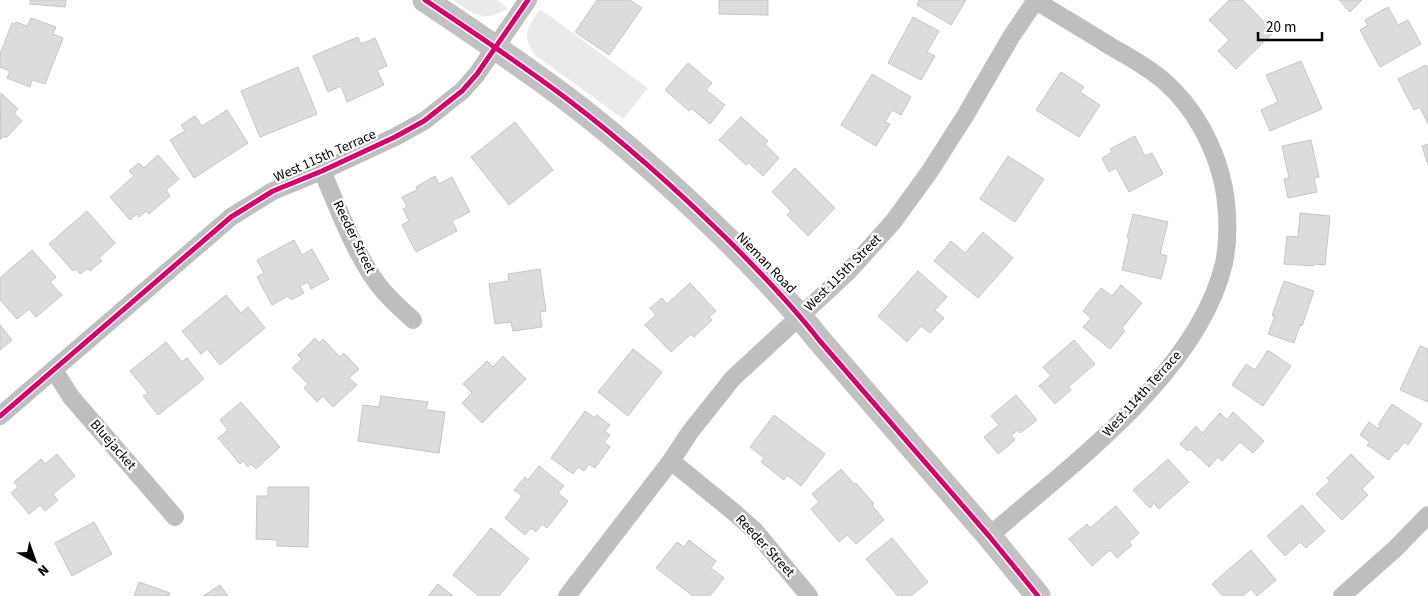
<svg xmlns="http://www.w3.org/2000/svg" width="1428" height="596" font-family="'Source Sans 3',sans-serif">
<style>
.green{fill:#eaeaea}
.building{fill:#dcdcdc;stroke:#c5c5c5}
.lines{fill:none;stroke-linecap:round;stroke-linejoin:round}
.street{stroke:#bebebe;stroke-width:18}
.secondary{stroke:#c1c1c1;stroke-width:25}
.cycleway-casing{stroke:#fff;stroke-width:8}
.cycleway{stroke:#d6006c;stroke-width:5}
.labels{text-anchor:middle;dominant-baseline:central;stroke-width:4.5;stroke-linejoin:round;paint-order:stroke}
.street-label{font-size:14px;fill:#000;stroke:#fff}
</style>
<rect width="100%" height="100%" fill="#fff"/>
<g class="green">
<path d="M453,0h44l11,8c-24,16 -35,6 -55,-8z"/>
<path d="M540,9l108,79 -25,31 -88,-64c-14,-20 -8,-27 5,-46z"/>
</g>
<g class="building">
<polygon points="30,0 66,0 65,7 30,4"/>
<polygon points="597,0 630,0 642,8 609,55 575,32"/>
<polygon points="719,0 768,0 768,15 719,14"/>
<polygon points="919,0 966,0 951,25 917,5"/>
<polygon points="1229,0 1243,0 1274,32 1236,69 1218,51 1229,40 1209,20"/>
<polygon points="1339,0 1362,0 1350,12"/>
<polygon points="1388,7 1398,25 1408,20 1421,44 1380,67 1360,30 1368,25 1365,20"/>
<polygon points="913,17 939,31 927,52 935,56 921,80 888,63"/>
<polygon points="31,18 56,27 53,34 63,38 45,84 32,80 30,87 7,78 10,71 0,67 0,54 12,23 15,25 16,22 27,26"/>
<polygon points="358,37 361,44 375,38 387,66 377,70 384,85 347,102 341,86 328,92 313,56"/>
<polygon points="1301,61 1322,109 1270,131 1261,110 1278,102 1266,75"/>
<polygon points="688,63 712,83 706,90 725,105 710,124 691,108 689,111 665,90"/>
<polygon points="1426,65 1428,68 1428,124 1420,107 1414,110 1398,79"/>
<polygon points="298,67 317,114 260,137 241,91"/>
<polygon points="1061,72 1084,87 1080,92 1100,105 1079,137 1036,110"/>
<polygon points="872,74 911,97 901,115 892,110 885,122 890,124 876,146 841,125"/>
<polygon points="1,93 18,109 14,113 22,121 6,138 4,136 0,140"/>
<polygon points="227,110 248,143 194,178 170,140 185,131 181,125 195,116 202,126"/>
<polygon points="741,117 768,141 765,144 779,158 763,176 748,162 746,165 719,140"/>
<polygon points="515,122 553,170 509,205 471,157"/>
<polygon points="1135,136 1145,156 1152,153 1163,174 1129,192 1116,168 1109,172 1102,158 1112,152 1110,149"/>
<polygon points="1311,140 1319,177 1314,178 1317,192 1288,198 1284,179 1289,178 1282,146"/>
<polygon points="1428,144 1428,165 1422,146"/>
<polygon points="158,155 179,179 166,190 170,196 149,214 146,211 139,217 137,214 130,220 110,197 134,176 129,171 139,163 144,168"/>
<polygon points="1008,156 1044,179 1015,222 980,199"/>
<polygon points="795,168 835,208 808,236 787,215 791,211 772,192"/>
<polygon points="435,176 439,184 452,177 470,212 452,221 457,231 416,252 402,225 409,221 403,209 407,207 402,197 417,190 416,187"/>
<polygon points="87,211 115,243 99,258 102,261 90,271 88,268 80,274 76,269 73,271 49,244"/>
<polygon points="1300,213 1330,216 1325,265 1314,264 1313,266 1284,264 1287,236 1298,237"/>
<polygon points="1133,214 1168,222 1160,254 1167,256 1161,279 1122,270 1129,239 1127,238"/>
<polygon points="983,232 1013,258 978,298 934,261 951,241 965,253"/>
<polygon points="294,240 302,255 312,249 329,279 311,289 308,282 300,286 304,293 291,300 288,296 272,305 257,277 264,273 257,260"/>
<polygon points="32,250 56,277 50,282 62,295 36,317 29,309 17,319 0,300 0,278"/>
<polygon points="540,269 546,311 540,312 542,327 513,331 511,322 495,324 489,284 509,281 508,274"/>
<polygon points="918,271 947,297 935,310 944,318 930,333 921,326 907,342 878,316"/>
<polygon points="1284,281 1314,291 1302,326 1300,325 1294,343 1268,334 1275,316 1272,316"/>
<polygon points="690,283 716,311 709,317 712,320 694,337 691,334 671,352 645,325 656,315 650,308 662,298 667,304"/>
<polygon points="1121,285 1142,303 1122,328 1125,331 1110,349 1083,327 1091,318 1083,311 1101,288 1112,296"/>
<polygon points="226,295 241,313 248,307 265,328 220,365 207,349 201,354 182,331"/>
<polygon points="0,325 12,340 0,350"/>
<polygon points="315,338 319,343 323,339 340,357 344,353 359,369 349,378 357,385 333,407 323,396 317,402 304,388 308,384 292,368 302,359 298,355"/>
<polygon points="1074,340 1095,364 1068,387 1071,390 1055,404 1039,386 1051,376 1043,367"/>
<polygon points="166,342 182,362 187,358 204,379 158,415 143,396 148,393 130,371"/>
<polygon points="1420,346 1428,349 1428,402 1400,390"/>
<polygon points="633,349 662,372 628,416 598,392"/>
<polygon points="1268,350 1291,366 1263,406 1232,385 1246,364 1255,370"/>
<polygon points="503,356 526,379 482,423 462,403 472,393 463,384 487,361 493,367"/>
<polygon points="1016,395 1037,420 1020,433 1018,430 1011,435 1015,440 998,454 984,437 999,425 991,416"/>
<polygon points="381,396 428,402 426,410 445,412 439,453 358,441 363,405 379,407"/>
<polygon points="241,402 280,447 256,469 251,464 248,467 243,461 240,464 218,438 228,430 220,420"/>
<polygon points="1392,404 1422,424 1408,445 1404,442 1397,452 1395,451 1389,460 1367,445 1370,442 1360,435 1369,422 1379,429 1380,426 1378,425"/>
<polygon points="585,411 595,418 597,415 610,425 605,431 610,435 604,442 610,447 595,468 589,464 584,471 578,467 573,474 551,458"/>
<polygon points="1233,412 1264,441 1253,453 1240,442 1222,461 1218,457 1209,467 1190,449 1188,451 1180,444 1196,426 1202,433 1220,413 1227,420"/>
<polygon points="774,415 825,454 801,486 787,475 784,480 761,462 764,458 750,447"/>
<polygon points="57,454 75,476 53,494 58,500 45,511 40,505 29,514 11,493 18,487 14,482 41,459 45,464"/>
<polygon points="1351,454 1374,477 1362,489 1368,495 1342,520 1316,494 1330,481 1327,478"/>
<polygon points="1168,459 1189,482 1159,509 1154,503 1150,508 1133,490"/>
<polygon points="539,466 564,486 558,493 568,501 547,528 542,524 536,532 531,528 525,535 505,518 522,496 514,490 525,477 528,480"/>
<polygon points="841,469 854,484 856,483 874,504 872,505 884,520 856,544 847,535 839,542 811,509 819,502 812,494"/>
<polygon points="268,487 309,487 308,547 277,546 277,540 256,539 257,496 268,496"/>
<polygon points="1302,505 1325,531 1306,548 1300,542 1285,556 1267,536"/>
<polygon points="1116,506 1139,533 1129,542 1132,545 1117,558 1110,550 1092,566 1069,539 1087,524 1090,528"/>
<polygon points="94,522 112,554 72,576 55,543"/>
<polygon points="491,528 529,559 499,596 479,596 453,575"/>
<polygon points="892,538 928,582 911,596 898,596 866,559"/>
<polygon points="689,540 716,561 711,568 724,578 710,596 693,596 656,568 677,542 684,547"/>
<polygon points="1251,550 1276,580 1257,596 1251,589 1243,596 1223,596 1212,584"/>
<polygon points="139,582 170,593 169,596 134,596"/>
<polygon points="438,584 453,596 428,596"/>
<polygon points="220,585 228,596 203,596"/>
</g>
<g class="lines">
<g class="street">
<path d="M322,171c16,36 32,81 55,112 10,14 23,25 36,37"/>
<polyline points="54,370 71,397 175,517"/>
<polyline points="0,416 231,217 273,191 322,171 395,137 424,121 462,91 477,74 528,0"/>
<polyline points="671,461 735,513 755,531 809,596"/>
<path d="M989,536c81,-70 210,-164 235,-273 5,-25 4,-51 0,-75 -8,-40 -29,-80 -60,-107 -16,-14 -35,-24 -54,-35 -24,-15 -49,-30 -74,-45"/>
<polyline points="567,596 671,461 690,432 733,378 848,272 893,222 930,171 965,116 1011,37 1036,0"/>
<polyline points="1342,596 1396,548 1428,515"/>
</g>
<path class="secondary" d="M425,0c49,33 99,66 146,102 55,42 107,89 156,137 33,33 64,65 92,101l170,196 49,60"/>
<defs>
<g id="cycleway">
<path d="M425,0c49,33 99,66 146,102 55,42 107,89 156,137 33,33 64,65 92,101l170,196 49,60"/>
<polyline points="0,416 231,217 273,191 322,171 395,137 424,121 462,91 477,74 528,0"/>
</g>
</defs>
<use href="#cycleway" class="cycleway-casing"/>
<use href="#cycleway" class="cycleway"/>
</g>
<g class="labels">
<g class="street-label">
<text transform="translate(325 156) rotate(-24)">West 115th Terrace</text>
<text transform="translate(354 237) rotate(64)">Reeder Street</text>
<text transform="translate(766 263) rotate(46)">Nieman Road</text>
<text transform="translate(843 273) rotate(-45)">West 115th Street</text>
<text transform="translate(1142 394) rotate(-48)">West 114th Terrace</text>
<text transform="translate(113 445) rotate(49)">Bluejacket</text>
<text transform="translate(765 546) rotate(47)">Reeder Street</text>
</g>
</g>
<g transform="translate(35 561) rotate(139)" stroke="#ffffff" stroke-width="4" paint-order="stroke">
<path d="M0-4L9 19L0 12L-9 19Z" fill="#000000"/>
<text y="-8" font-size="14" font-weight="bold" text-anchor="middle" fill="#000000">N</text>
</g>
<path d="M1258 32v8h64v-8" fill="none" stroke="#000000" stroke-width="2.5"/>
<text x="1266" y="32" font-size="15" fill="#000000" stroke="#ffffff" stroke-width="4" paint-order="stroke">20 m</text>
</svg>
